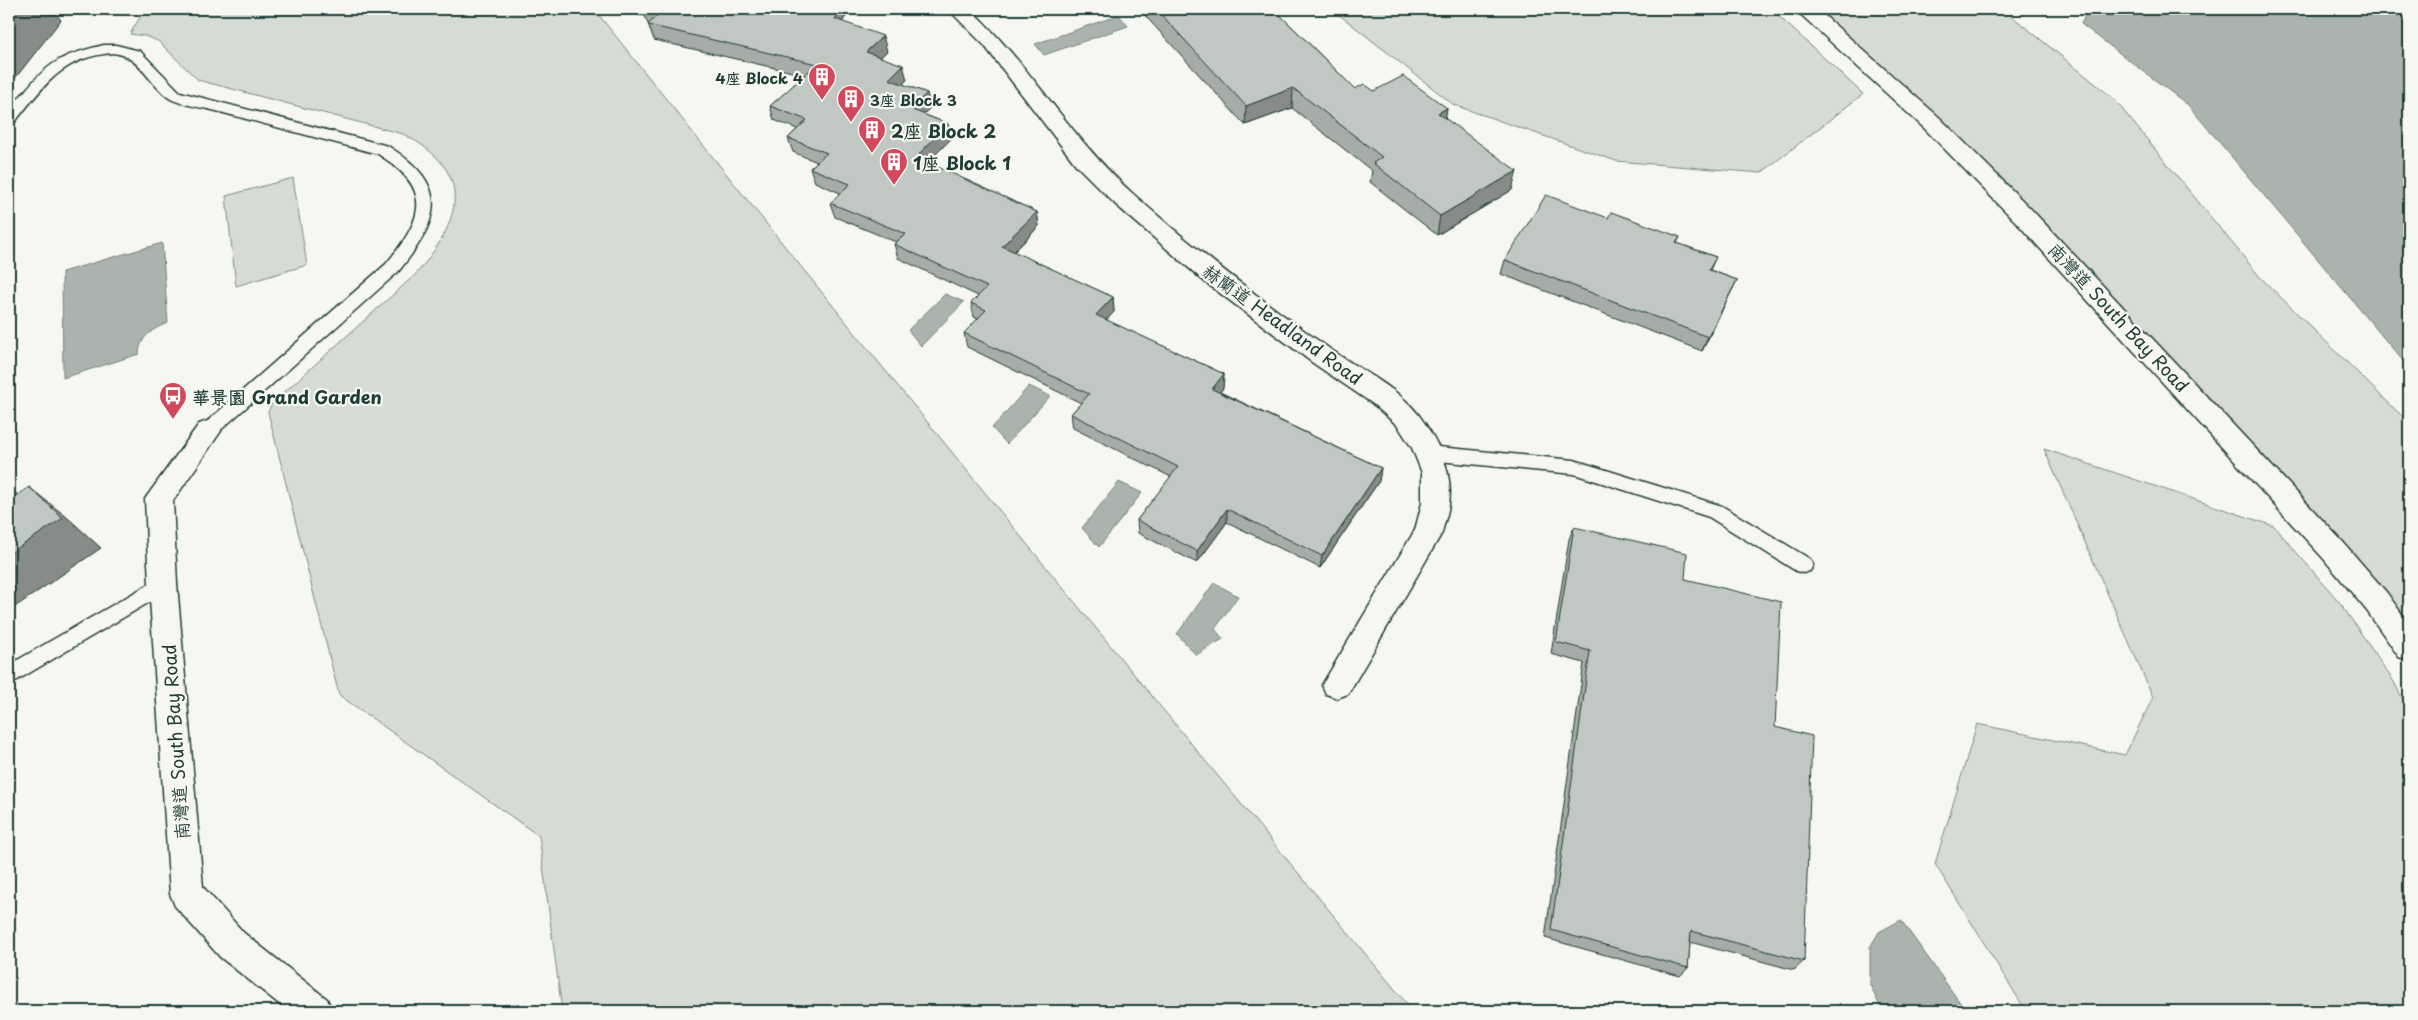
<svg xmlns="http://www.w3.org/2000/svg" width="2418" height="1020" font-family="'Playpen Sans','LXGW WenKai TC',sans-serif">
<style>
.green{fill:#d6dbd6;stroke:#7a8c85}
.water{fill:#aab3ae;stroke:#72847d}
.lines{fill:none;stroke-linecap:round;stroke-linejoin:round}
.service-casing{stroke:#1f3d34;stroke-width:3}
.minor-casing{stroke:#1f3d34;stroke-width:3}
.service{fill:#f6f6f2;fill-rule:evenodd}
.minor{fill:#f6f6f2;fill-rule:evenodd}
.wall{fill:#a6aca8;stroke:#1f3d34}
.shaded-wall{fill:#878c88;stroke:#1f3d34}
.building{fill:#c1c8c3;stroke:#1f3d34}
.labels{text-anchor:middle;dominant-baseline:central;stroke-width:4.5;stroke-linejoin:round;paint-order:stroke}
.far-poi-label{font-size:15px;font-weight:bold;fill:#1f3d34;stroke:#f6f6f2;text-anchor:end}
.poi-label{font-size:18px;font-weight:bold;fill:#1f3d34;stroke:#f6f6f2;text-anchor:start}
.street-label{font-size:18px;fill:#1f3d34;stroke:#f6f6f2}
</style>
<rect width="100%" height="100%" fill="#f6f6f2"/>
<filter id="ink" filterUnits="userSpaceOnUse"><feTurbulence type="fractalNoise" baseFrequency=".02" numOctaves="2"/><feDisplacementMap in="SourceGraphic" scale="10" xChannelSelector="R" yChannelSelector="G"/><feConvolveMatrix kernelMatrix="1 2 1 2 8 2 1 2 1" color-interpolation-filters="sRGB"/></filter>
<g filter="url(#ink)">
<g class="green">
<path d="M145,9h449c269,337 543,671 819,1002h-851l-23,-175 -200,-141 -71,-283 4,-9 143,-128c47,-54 62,-103 -12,-141l-205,-54 -40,-39 -13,-5 -15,-2z"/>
<polygon points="1332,9 1771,9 1863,94 1761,173 1616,161 1454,105"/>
<polygon points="1809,9 2003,9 2113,98 2260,277 2409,423 2409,653 2373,600 1906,95"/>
<polygon points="293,178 307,265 236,286 226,196"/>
<polygon points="2044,449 2274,526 2341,604 2394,682 2409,712 2409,1011 2026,1011 1935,864 1977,724 2125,755 2153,697"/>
</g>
<g class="water">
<polygon points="2088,9 2409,9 2409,368 2188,105 2081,24"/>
<polygon points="1119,15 1128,26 1044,55 1035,44"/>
<path d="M162,243l6,80c-15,6 -28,13 -29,31l-76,24 -1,-106z"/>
<polygon points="945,294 964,302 921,346 908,330"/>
<polygon points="1029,386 1050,396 1007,444 992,428"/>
<polygon points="1119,482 1142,493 1099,547 1082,528"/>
<polygon points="1214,583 1238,596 1215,629 1223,639 1196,655 1177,634"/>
<polygon points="1901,920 1966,1011 1882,1011 1870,985 1870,947 1879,932"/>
</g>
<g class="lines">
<defs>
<g id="service">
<path d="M104,45h12l24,6 40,41 208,54c64,40 52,74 10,126l-184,164 -6,2 -6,-2 -3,-5 3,-5 184,-162c38,-46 48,-75 -8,-110 -53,-14 -105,-28 -158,-42 -13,-4 -40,-7 -51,-14 -23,-16 -32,-50 -65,-44 -45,6 -64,37 -90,69l-5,2c0,-18 5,-21 16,-34 25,-31 41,-37 79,-46z"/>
<polygon points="1428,446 1574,460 1722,506 1810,559 1813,565 1810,571 1803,573 1796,571 1709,517 1574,474 1428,460 1422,458 1419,453 1422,448"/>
<polygon points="163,576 170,578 173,584 170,590 9,685 9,665"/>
</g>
<g id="minor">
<path d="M948,9h22c60,56 100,128 161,183 63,57 130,108 199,157 28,20 66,37 88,65 19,25 36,57 31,90 -1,10 -5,19 -7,29l-94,161 -11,4 -11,-4 -4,-9 93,-155 7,-27v-30l-10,-25 -14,-22 -25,-22 -60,-41 -108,-81 -90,-78 -39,-39 -92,-120z"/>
<polygon points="1795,9 1817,9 1940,118 2031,209 2343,542 2387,593 2409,624 2409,661 2399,657 2367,611 2323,558 2015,221 1924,128"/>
<polygon points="208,421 217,424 221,431 173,501 177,584 203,887 244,933 327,999 332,1011 288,1011 220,957 175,906 170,894 149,584 145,499 199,424"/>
</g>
</defs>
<use href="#service" class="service-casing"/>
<use href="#minor" class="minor-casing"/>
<use href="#service" class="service"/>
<use href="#minor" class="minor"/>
</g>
<g class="wall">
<polygon points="631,9 845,9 847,15 842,22 887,51 880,57 907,80 902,84 927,93 930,108 923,114 948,124 951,139 931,159 932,165 1037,212 1039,226 1014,252 1113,297 1114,312 1106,320 1224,374 1223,388 1220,392 1381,468 1379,481 1320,568 1227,522 1197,563 1138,533 1137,520 1171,477 1073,428 1071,414 1081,403 967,347 964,333 978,319 974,317 971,303 978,296 898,258 894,244 896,242 835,217 830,203 840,193 815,182 810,168 817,162 793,152 788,138 797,129 774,120 770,106 805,75 654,40 645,16 632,13"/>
<polygon points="1139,9 1274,9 1355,89 1374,91 1447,108 1445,118 1512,190 1437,235 1370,182 1372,171 1292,108 1245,125"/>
<polygon points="1608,218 1680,237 1677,243 1716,257 1710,270 1737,280 1702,351 1501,274 1505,260"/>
<polygon points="1574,527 1685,579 1775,727 1804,961 1794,970 1690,942 1688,968 1680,976 1545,938 1584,663 1551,654 1569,539"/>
</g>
<g class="shaded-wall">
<polygon points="13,9 52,9 61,20 9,86 9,14"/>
<polygon points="837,9 845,9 847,15 840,24 839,34 832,14"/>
<polygon points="883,36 887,51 870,67 866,52"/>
<polygon points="903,65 907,80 892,94 889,79"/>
<polygon points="1293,88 1292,108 1245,125 1246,106"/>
<polygon points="927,93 930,108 913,124 910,109"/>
<polygon points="1447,108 1444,127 1438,113"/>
<polygon points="948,124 951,139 931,159 934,173 919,154"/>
<polygon points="1517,171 1512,190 1437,235 1440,216"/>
<polygon points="1037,212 1039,226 1005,261 1002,246"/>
<polygon points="1737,280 1730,294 1702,351 1708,337"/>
<polygon points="1113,297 1114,312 1098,329 1096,315"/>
<polygon points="1224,374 1223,388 1212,402 1212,389"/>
<polygon points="1381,468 1379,481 1320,568 1322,556"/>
<polygon points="29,487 68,518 101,548 9,611 9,488 22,498"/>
<polygon points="1227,509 1227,522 1197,563 1197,551"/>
</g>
<g class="building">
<polygon points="9,9 13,9 9,14"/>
<polygon points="644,9 837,9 832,14 838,15 835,19 883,36 866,52 903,65 889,79 927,93 910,109 948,124 919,154 931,159 927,162 1037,212 1002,246 1113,297 1096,315 1224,374 1212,389 1381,468 1322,556 1227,509 1197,551 1137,520 1178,467 1071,414 1089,394 964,333 986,310 971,303 987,287 894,244 906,234 830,203 850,184 810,168 827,153 788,138 807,120 770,106 817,64 648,25 658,14 642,10"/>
<polygon points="1156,9 1274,9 1355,89 1364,84 1374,91 1403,76 1447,108 1438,113 1517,171 1440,216 1373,163 1382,157 1293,88 1246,106"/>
<polygon points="1546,195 1608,218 1611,212 1680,237 1676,243 1716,257 1709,270 1737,280 1708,337 1505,260"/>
<polygon points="29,487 63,518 9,554 9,493 14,498"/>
<polygon points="1574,527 1687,553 1685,579 1781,602 1775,727 1812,736 1804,961 1691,931 1688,968 1551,930 1590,651 1556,642"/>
</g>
</g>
<defs>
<symbol id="building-pin" viewBox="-11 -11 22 30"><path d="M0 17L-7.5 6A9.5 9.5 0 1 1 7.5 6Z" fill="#d1495b" stroke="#f6f6f2"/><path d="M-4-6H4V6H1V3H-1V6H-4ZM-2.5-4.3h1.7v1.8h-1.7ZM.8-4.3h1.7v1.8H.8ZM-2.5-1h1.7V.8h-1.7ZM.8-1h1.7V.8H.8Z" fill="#fff"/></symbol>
<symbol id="bus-pin" viewBox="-11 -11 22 30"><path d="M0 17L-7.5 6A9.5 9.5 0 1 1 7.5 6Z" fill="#d1495b" stroke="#f6f6f2"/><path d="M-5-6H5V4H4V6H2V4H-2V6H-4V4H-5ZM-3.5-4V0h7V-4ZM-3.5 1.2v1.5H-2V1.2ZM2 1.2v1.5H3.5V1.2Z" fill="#fff"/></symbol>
</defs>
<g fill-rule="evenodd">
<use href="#building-pin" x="806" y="61" width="32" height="43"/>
<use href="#building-pin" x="835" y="83" width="32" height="43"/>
<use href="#building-pin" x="856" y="114" width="32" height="43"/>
<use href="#building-pin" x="878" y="146" width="32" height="43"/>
<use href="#bus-pin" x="157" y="380" width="32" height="43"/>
</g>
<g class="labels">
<g class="far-poi-label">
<text x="803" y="77">4座 Block 4</text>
<text x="870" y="99" text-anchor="start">3座 Block 3</text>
</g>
<g class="poi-label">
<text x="891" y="130">2座 Block 2</text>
<text x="913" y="162">1座 Block 1</text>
<text x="192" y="396">華景園 Grand Garden</text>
</g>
<g class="street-label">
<text transform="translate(2119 317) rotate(47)">南灣道 South Bay Road</text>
<text transform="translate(1283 324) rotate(36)">赫蘭道 Headland Road</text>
<text transform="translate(175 742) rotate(-94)">南灣道 South Bay Road</text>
</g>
</g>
<rect width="2418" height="1020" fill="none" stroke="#f6f6f2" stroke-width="30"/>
<rect x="15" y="15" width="2388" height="990" fill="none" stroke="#1f3d34" stroke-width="2" filter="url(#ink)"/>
</svg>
